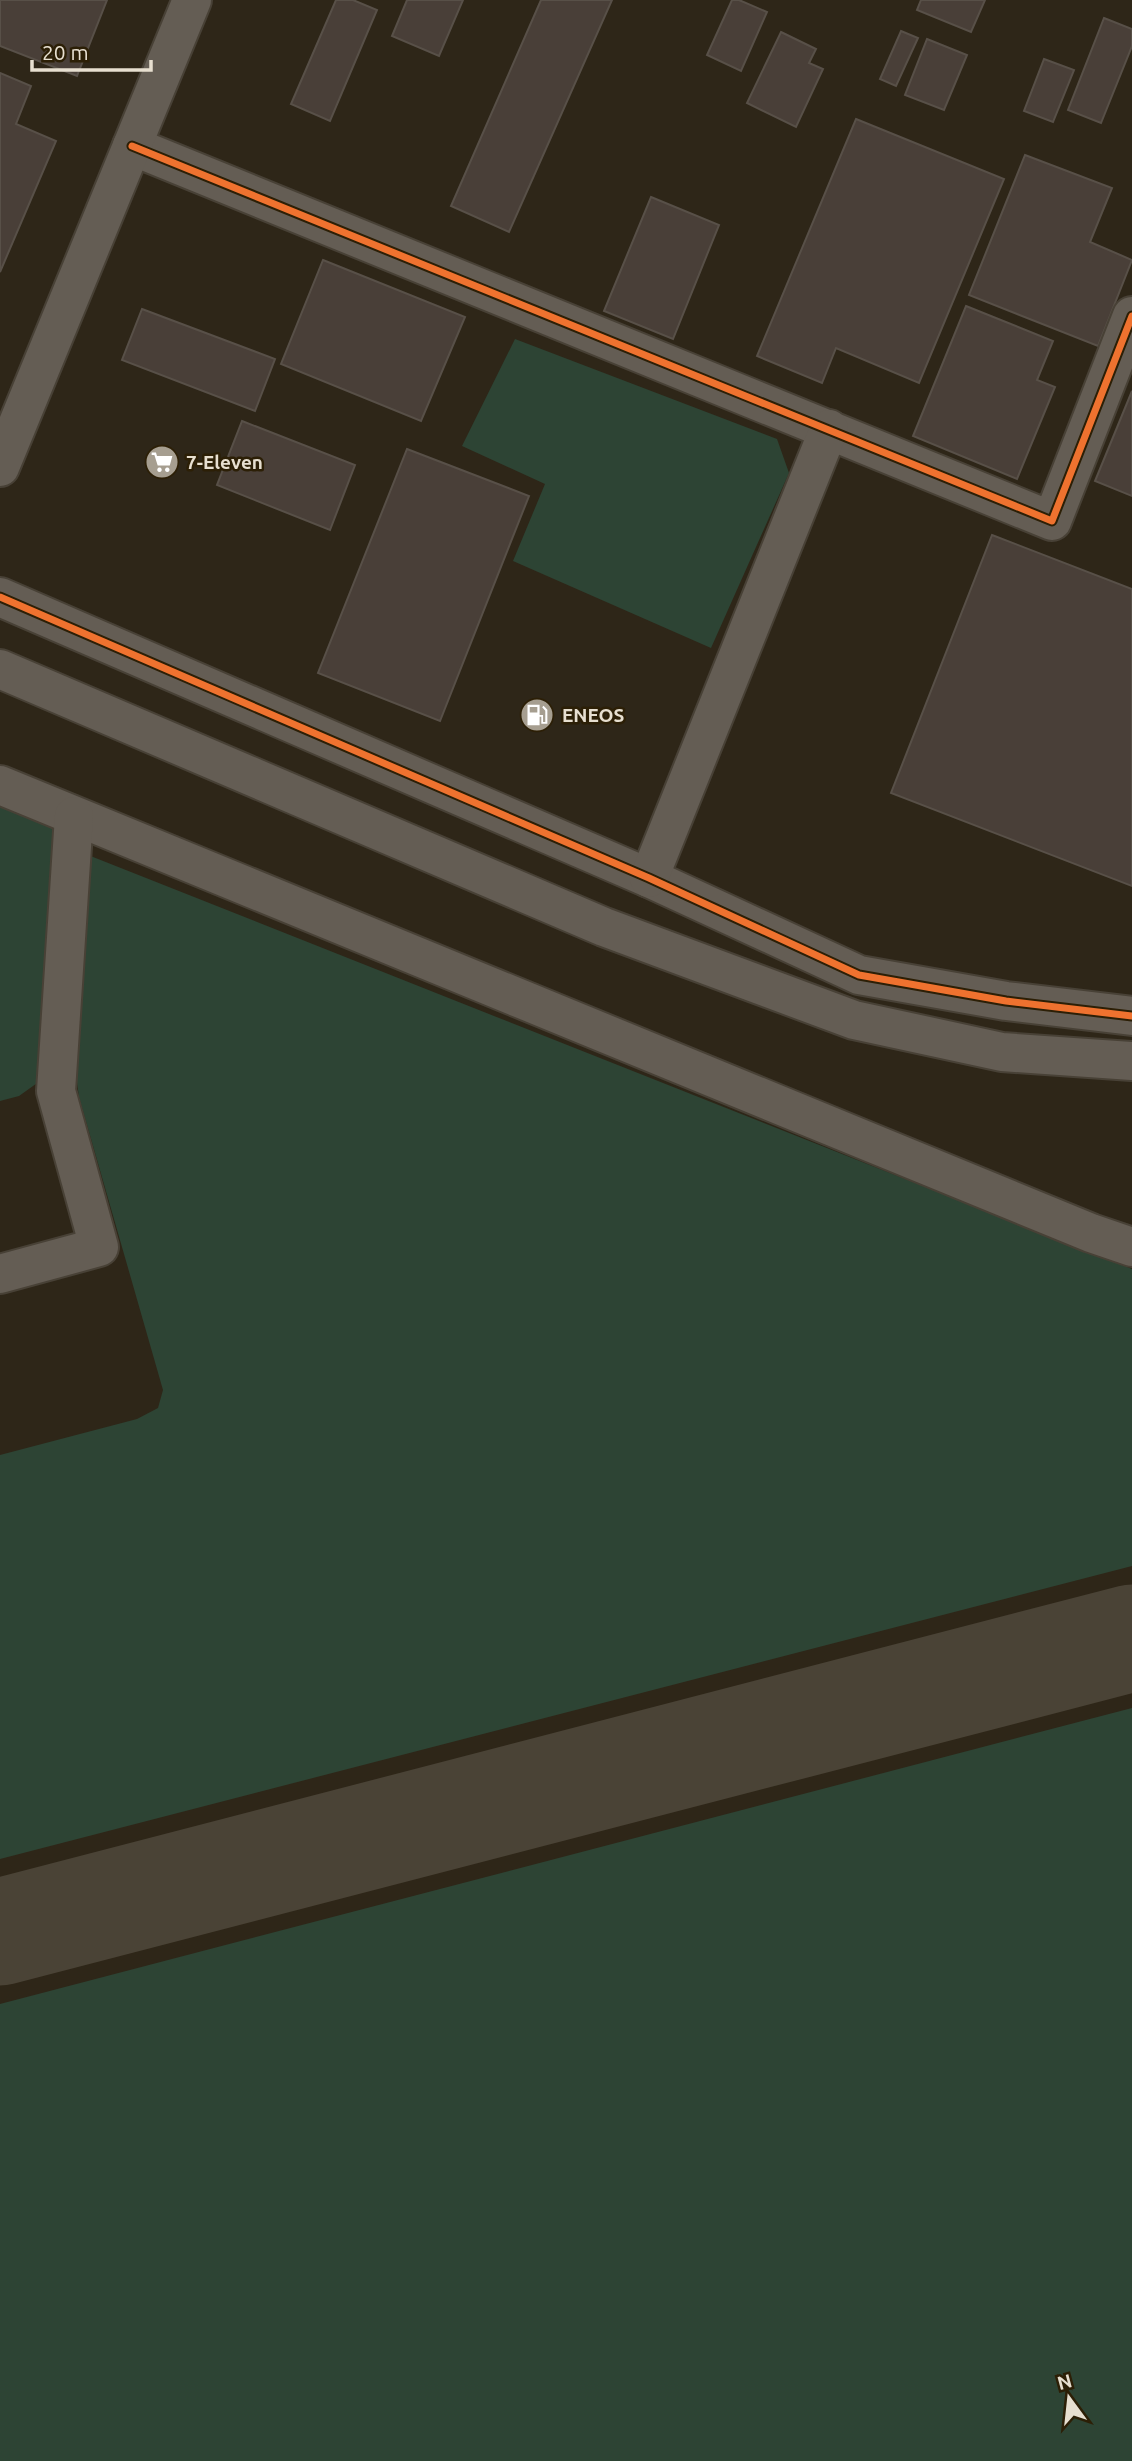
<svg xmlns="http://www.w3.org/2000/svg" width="1132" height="2461" font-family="Ubuntu,sans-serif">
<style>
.green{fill:#2d4434}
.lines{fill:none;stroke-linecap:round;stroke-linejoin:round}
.taxiway{stroke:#4a4336;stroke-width:107}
.building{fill:#493f38;stroke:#585048;stroke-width:2}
.minor-casing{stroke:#484136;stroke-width:42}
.minor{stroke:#645d54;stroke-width:38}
.cycleway-casing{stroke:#2c1f06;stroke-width:11}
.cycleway{stroke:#ef722f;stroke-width:7}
.labels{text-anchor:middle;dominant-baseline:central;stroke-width:5;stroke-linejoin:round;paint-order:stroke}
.poi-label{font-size:19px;font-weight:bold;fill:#e7dfd0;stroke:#2c1f06;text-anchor:start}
</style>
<rect width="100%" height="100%" fill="#2e2618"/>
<g class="green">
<polygon points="515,339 777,439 789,473 711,648 513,561 545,484 462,446"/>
<polygon points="0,795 56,822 40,1081 19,1096 0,1101"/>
<polygon points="88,855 1132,1269 1132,1566 0,1859 0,1455 137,1419 158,1408 163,1390 79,1097 73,1053"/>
<polygon points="1132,1708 1132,2461 0,2461 0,2004"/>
</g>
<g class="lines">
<polyline class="taxiway" points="0,1932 1132,1638"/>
</g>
<g class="building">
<polygon points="0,0 107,0 77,76 0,46"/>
<polygon points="336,0 353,0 377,10 330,121 291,104"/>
<polygon points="407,0 463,0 439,56 392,36"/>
<polygon points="541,0 612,0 509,232 451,206"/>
<polygon points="732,0 739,0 767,12 741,71 707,55"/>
<polygon points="921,0 985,0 971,32 917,10"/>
<polygon points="1104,18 1132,29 1132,46 1101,123 1068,110"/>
<polygon points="901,31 918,38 896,86 880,79"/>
<polygon points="781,32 816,49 809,63 823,69 796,127 747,103"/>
<polygon points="927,39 967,55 944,110 905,95"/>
<polygon points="1044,59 1074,70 1053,122 1024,111"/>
<polygon points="0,73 31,86 16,124 56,141 0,272"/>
<polygon points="856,119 1004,179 919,383 836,348 822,383 757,356"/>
<polygon points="1025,155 1112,188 1090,242 1132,260 1098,346 969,295"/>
<polygon points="651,197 719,225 673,339 604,311"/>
<polygon points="323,260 465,317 421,421 281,364"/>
<polygon points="966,306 1053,341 1037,380 1055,387 1017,479 913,436"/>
<polygon points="142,309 275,359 255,411 122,360"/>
<polygon points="1132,391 1132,496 1095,481"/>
<polygon points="242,421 355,465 330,530 217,485"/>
<polygon points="407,449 529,496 440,721 318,673"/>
<polygon points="992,535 1132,589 1132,886 891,793"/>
</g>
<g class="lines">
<defs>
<g id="minor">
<polyline points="132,146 1052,521 1132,316"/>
<polyline points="0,467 192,0"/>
<polyline points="0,597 649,878 859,975 1006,1001 1132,1016"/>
<polyline points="0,669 604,927 854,1020 1002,1052 1132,1061"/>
<polyline points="0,785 1091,1233 1132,1247"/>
<polyline points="649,878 829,429"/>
<polyline points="0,1274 99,1247 56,1091 74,816"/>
</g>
</defs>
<use href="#minor" class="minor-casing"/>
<use href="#minor" class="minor"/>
<defs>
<g id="cycleway">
<polyline points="132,146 1052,521 1132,316"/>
<polyline points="0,597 649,878 859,975 1006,1001 1132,1016"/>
</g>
</defs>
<use href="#cycleway" class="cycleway-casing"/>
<use href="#cycleway" class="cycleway"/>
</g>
<defs>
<symbol id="supermarket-disc" viewBox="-11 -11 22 22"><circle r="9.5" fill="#a69e90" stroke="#2c1f06"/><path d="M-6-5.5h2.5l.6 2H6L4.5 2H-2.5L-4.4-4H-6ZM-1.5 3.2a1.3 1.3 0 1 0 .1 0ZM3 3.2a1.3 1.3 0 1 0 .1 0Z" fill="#fff"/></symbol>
<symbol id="fuel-disc" viewBox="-11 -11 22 22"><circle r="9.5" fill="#a69e90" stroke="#2c1f06"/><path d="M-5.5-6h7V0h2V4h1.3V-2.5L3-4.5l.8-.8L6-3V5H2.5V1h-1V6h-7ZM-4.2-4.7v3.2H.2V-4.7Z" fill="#fff"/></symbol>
</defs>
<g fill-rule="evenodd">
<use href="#supermarket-disc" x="143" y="443" width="38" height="38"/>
<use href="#fuel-disc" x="518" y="696" width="38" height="38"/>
</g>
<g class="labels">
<g class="poi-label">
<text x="186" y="462">7-Eleven</text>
<text x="562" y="715">ENEOS</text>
</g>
</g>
<g transform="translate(1069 2398) rotate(345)" stroke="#2c1f06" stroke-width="5" paint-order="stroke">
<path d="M0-5L12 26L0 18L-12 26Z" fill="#e7dfd0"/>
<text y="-10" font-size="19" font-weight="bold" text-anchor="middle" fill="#e7dfd0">N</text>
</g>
<path d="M32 60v10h119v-10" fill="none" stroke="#e7dfd0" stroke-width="3.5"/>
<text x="42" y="60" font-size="21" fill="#e7dfd0" stroke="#2c1f06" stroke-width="5" paint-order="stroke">20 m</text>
</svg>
